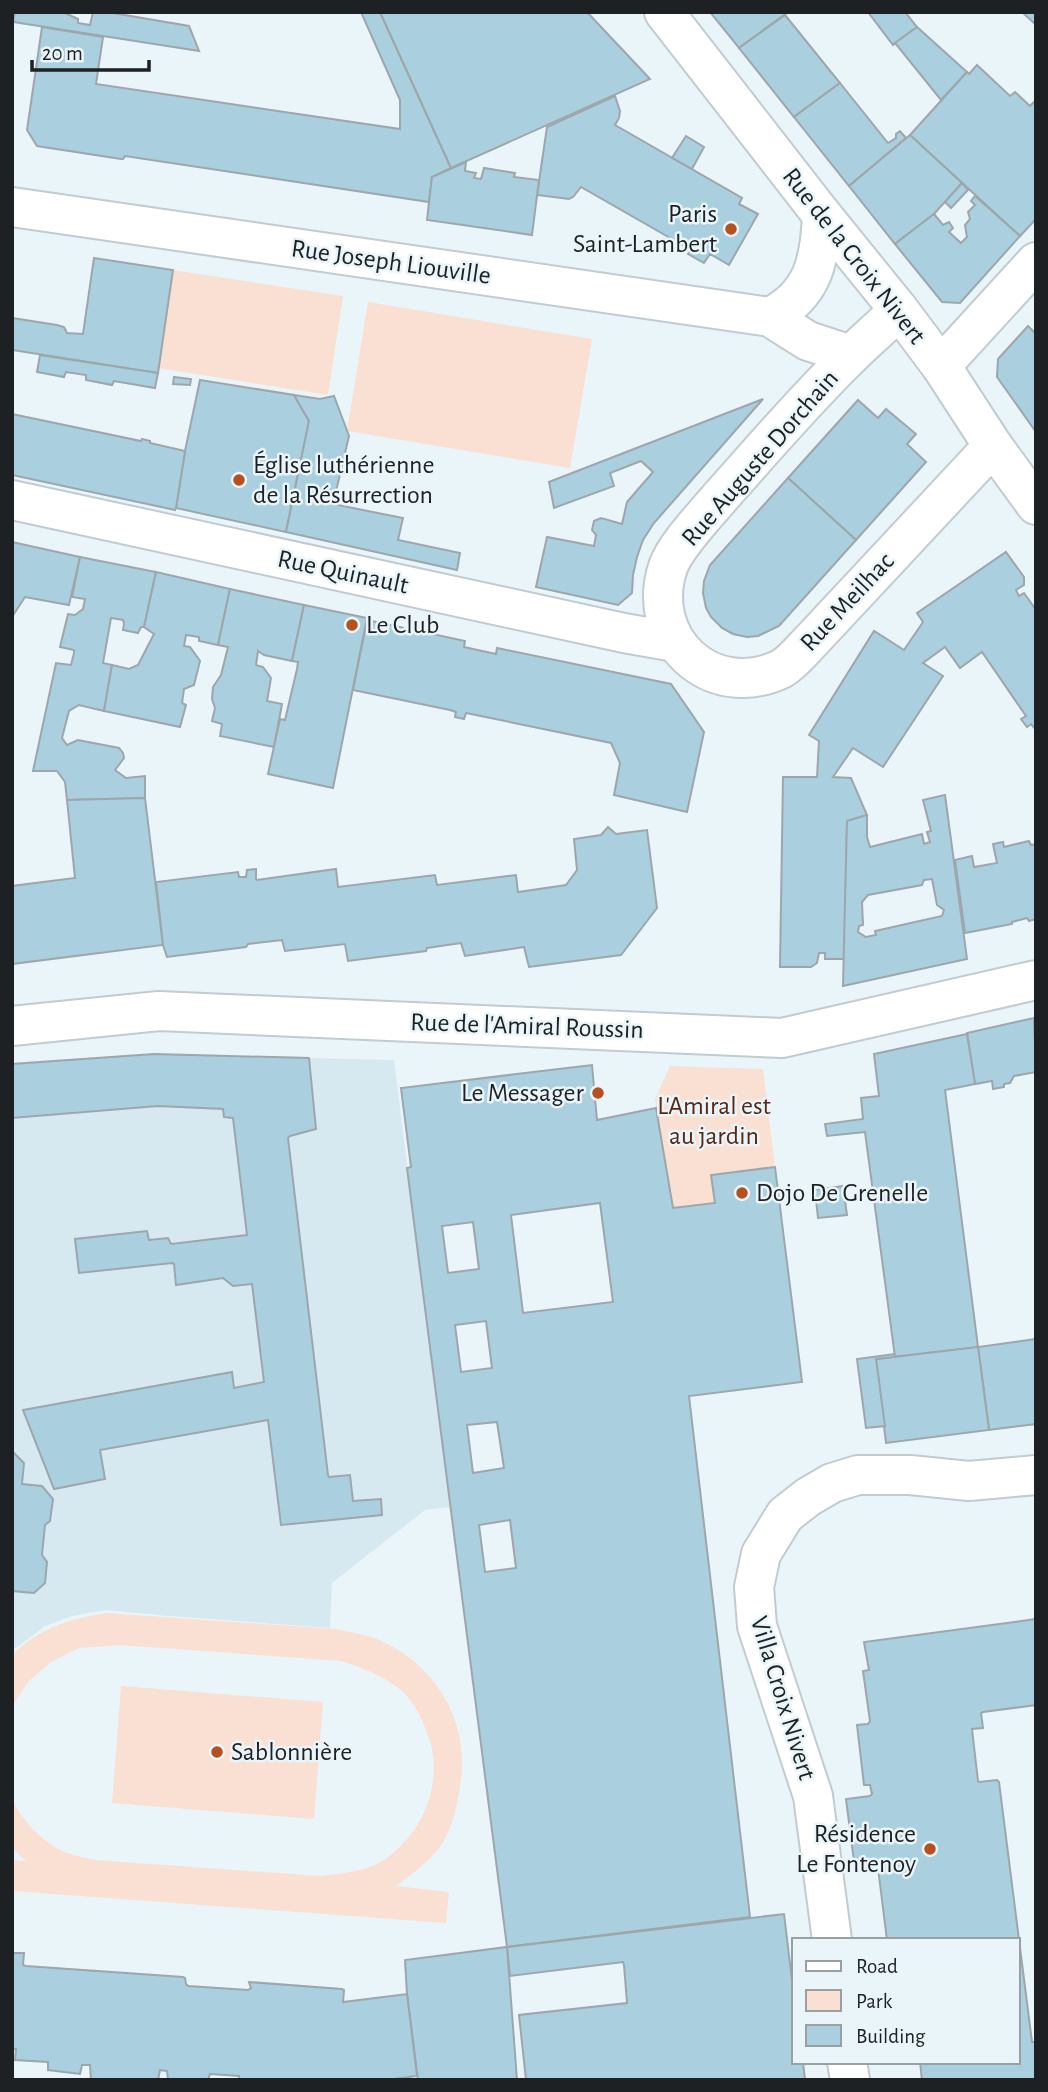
<svg xmlns="http://www.w3.org/2000/svg" width="1048" height="2092" font-family="'Alegreya Sans',sans-serif">
<style>
.built{fill:#d6e9f1}
.green{fill:#fadfd3}
.building{fill:#aacfdf;stroke:#9da7ab;stroke-width:2;fill-rule:evenodd}
.lines{fill:none;stroke-linecap:round;stroke-linejoin:round}
.street-casing{stroke:#c1cbd0;stroke-width:42}
.secondary-casing{stroke:#c1cbd0;stroke-width:42}
.street{stroke:#fff;stroke-width:38}
.secondary{stroke:#fff;stroke-width:38}
.poi-dot{fill:#b6511f;stroke:#eaf5f9;stroke-width:2.5}
.labels{text-anchor:middle;dominant-baseline:central;stroke-width:5;stroke-linejoin:round;paint-order:stroke}
.poi-label{font-size:26px;fill:#1e2123;stroke:#eaf5f9;text-anchor:start}
.street-label{font-size:26px;fill:#1e2123;stroke:#eaf5f9}
.park-label{font-size:26px;fill:#572915;stroke:#eaf5f9}
</style>
<rect width="100%" height="100%" fill="#eaf5f9"/>
<polygon class="built" points="154,1054 394,1060 450,1507 425,1510 332,1583 330,1628 157,1615 106,1610 72,1616 45,1626 16,1648 12,1648 12,1064"/>
<g class="green">
<polygon points="173,270 343,296 328,395 158,368"/>
<polygon points="368,302 592,339 570,468 347,431"/>
<polygon points="670,1066 763,1069 775,1167 711,1175 715,1203 673,1208 655,1099"/>
<path d="M106,1613l230,16c11,3 22,4 32,7 64,21 104,84 92,150 -3,20 -7,39 -17,56 -12,19 -30,31 -47,44l53,6 -3,31 -434,-32v-31l14,1 -14,-13v-49c11,23 32,45 55,54 9,3 19,5 28,7l226,16c24,-3 47,-4 67,-19 33,-24 52,-67 44,-108 -1,-7 -5,-14 -7,-21 -4,-12 -12,-27 -22,-36 -18,-16 -40,-24 -62,-31l-222,-16 -40,3 -28,14 -22,19 -17,25v-51c27,-27 58,-36 94,-42z"/>
<polygon points="121,1686 323,1702 314,1819 112,1803"/>
</g>
<g class="building">
<polygon points="15,12 63,12 78,19 78,23 90,25 93,12 107,12 189,26 199,51 13,22"/>
<polygon points="361,12 380,12 451,168 432,177 429,202 125,156 123,159 121,159 37,146 27,130 42,27 103,37 96,84 400,129 400,100"/>
<polygon points="380,12 587,12 650,79 451,168"/>
<polygon points="710,12 788,12 739,48"/>
<polygon points="868,12 905,12 917,27 893,45"/>
<polygon points="1022,12 1036,12 1036,25"/>
<polygon points="785,15 840,83 794,117 739,48"/>
<polygon points="917,27 967,72 941,100 895,43"/>
<polygon points="977,65 1010,96 1015,92 1030,106 1036,100 1036,219 1020,236 910,135 967,72 969,74"/>
<polygon points="840,83 888,143 896,138 896,134 900,131 906,138 849,186 794,117"/>
<polygon points="615,96 620,111 619,118 615,125 742,198 739,204 758,214 729,265 710,254 704,263 688,254 691,250 581,187 573,197 569,199 537,195 547,127"/>
<polygon points="910,135 962,183 934,214 895,244 849,186"/>
<polygon points="686,136 704,147 692,169 672,158"/>
<polygon points="466,162 465,171 476,173 474,178 481,179 484,168 515,173 514,177 539,180 532,235 427,220 432,177"/>
<polygon points="962,183 968,190 951,208 945,202"/>
<polygon points="975,196 1020,236 960,303 942,302 895,244 934,214 943,225 949,222 953,228 949,232 961,243 967,237 965,225 970,219 968,212 975,205 971,201"/>
<polygon points="94,258 173,270 158,373 12,350 12,318 57,325 64,327 67,333 83,334"/>
<polygon points="1028,326 1036,334 1036,432 997,377 998,359"/>
<polygon points="40,355 158,373 155,388 114,381 112,385 86,380 86,375 66,372 64,377 37,372"/>
<polygon points="174,377 191,379 190,385 173,384"/>
<polygon points="200,380 294,395 309,421 286,532 176,508 185,451"/>
<polygon points="294,395 320,399 334,396 349,436 333,504 403,518 398,540 460,553 457,570 286,532 309,421"/>
<polygon points="763,399 654,523 643,540 637,557 633,575 632,593 618,605 536,587 547,537 594,546 596,535 592,530 594,521 601,518 622,524 627,502 653,472 641,461 610,473 614,486 554,508 549,482"/>
<polygon points="858,400 878,418 886,409 916,434 907,444 926,462 856,540 788,478"/>
<polygon points="12,414 141,441 142,439 150,441 150,443 185,451 176,508 175,510 12,475"/>
<polygon points="788,478 856,540 779,626 758,636 747,637 733,634 722,628 711,617 706,608 703,593 704,581 710,565"/>
<polygon points="12,542 80,557 69,605 25,597 12,617"/>
<polygon points="1006,552 1024,577 1024,585 1016,590 1019,596 1024,593 1034,607 1036,606 1036,730 1031,724 1027,727 1021,719 1026,716 982,652 960,668 945,647 923,663 943,676 883,767 853,748 833,777 851,778 867,815 847,821 844,959 825,959 825,953 819,953 817,963 811,967 780,967 783,777 817,777 819,741 809,735 874,631 904,650 923,622 917,613"/>
<polygon points="80,557 156,572 144,627 141,627 138,633 123,630 124,624 123,620 111,618 103,663 112,665 104,711 79,705 69,711 62,738 67,745 78,740 119,748 123,753 124,758 115,770 126,778 145,776 145,798 67,800 65,782 57,771 33,771 56,663 71,665 74,653 74,650 60,647 68,614 75,615 83,609 85,599 72,597"/>
<polygon points="156,572 230,589 218,645 199,641 199,637 186,635 184,646 190,647 200,661 194,685 184,689 182,703 186,705 180,727 104,711 112,665 129,669 138,665 154,634 144,627"/>
<polygon points="230,589 304,605 292,661 264,655 258,651 256,665 263,667 271,678 267,701 282,704 274,747 220,736 222,724 212,721 215,708 212,699 213,687 221,675 228,647 218,645"/>
<polygon points="304,605 367,618 333,788 268,774 280,719 285,720 297,669 298,662 292,661"/>
<polygon points="367,620 465,641 464,647 496,654 497,648 671,684 704,732 687,812 614,795 620,763 611,743 466,713 464,719 455,717 456,712 450,710 353,690"/>
<path d="M945,795l22,164 -124,27 4,-165 20,-6v22l3,10 52,-13 2,10 6,-2 -3,-10 4,-1 -8,-31zM932,879l5,26 7,5 -2,6 -67,15 1,4 -10,2 -8,-5 1,-6 4,-1 -1,-23 6,-7 54,-10 2,-5z"/>
<polygon points="145,798 163,945 12,964 12,886 75,878 67,800"/>
<polygon points="608,827 616,834 647,830 657,908 621,955 529,967 524,947 465,956 461,943 427,948 426,951 348,961 345,944 285,951 282,940 248,944 246,947 167,957 163,945 156,882 238,872 239,877 246,877 247,870 256,869 256,879 257,880 336,869 338,887 435,875 437,885 516,875 518,892 566,885 577,870 574,839 601,835"/>
<polygon points="1029,841 1031,845 1036,844 1036,919 1029,921 1027,918 1012,922 1012,924 965,933 955,860 972,856 974,867 997,863 993,844 1003,842 1004,847"/>
<polygon points="1034,1018 1036,1072 1014,1076 1010,1083 1004,1084 1004,1087 993,1089 992,1081 975,1084 967,1033"/>
<polygon points="967,1034 975,1084 945,1090 978,1347 895,1357 865,1132 827,1136 825,1124 863,1119 861,1098 879,1096 874,1054"/>
<polygon points="154,1054 309,1058 316,1129 290,1136 288,1138 328,1475 329,1477 350,1475 353,1501 381,1499 382,1515 281,1525 268,1420 100,1450 105,1479 54,1489 23,1410 232,1372 234,1388 264,1382 252,1284 233,1286 223,1278 176,1285 174,1264 172,1263 79,1273 75,1239 147,1231 149,1240 168,1238 171,1244 247,1235 233,1118 224,1117 223,1109 158,1106 12,1118 12,1064"/>
<path d="M592,1065l5,55 59,-12 17,100 42,-5 -4,-28 64,-8 27,215 -113,14 61,521 -243,30 -100,-779 4,-1 -10,-79zM600,1203l13,99 -90,11 -12,-98zM473,1222l6,47 -31,4 -6,-47zM486,1321l6,47 -31,4 -6,-47zM497,1422l7,46 -31,5 -6,-48zM510,1520l6,48 -31,4 -6,-47z"/>
<polygon points="843,1186 847,1215 818,1218 815,1190"/>
<polygon points="1036,1339 1036,1424 989,1430 978,1347"/>
<polygon points="978,1347 989,1430 886,1443 876,1359"/>
<polygon points="894,1354 895,1357 876,1359 885,1426 866,1428 857,1359"/>
<polygon points="12,1451 24,1463 22,1484 42,1486 53,1499 50,1521 45,1525 42,1555 47,1562 45,1583 34,1593 12,1591"/>
<polygon points="1036,1619 1036,1705 983,1712 981,1713 983,1728 972,1729 978,1781 979,1782 997,1780 999,1782 1032,2042 1036,2042 1036,2080 922,2080 920,2062 1018,2062 1018,1940 887,1940 878,1868 855,1869 846,1799 870,1796 872,1794 870,1785 864,1785 857,1725 868,1724 870,1721 863,1671 869,1670 864,1642"/>
<polygon points="784,1914 794,1997 794,2062 803,2062 805,2080 526,2080 519,2015 627,2003 624,1965 623,1962 510,1976 507,1947"/>
<polygon points="507,1947 517,2080 418,2080 407,1994 405,1960"/>
<polygon points="12,1953 24,1953 23,1965 26,1966 183,1977 185,1978 186,1984 188,1986 248,1990 251,1988 249,1982 342,1989 344,1990 343,2002 407,1994 417,2076 386,2080 239,2080 239,2076 210,2074 208,2080 168,2080 167,2071 160,2070 158,2080 91,2080 90,2065 82,2065 80,2074 48,2070 48,2062 15,2060 16,2049 12,2049"/>
</g>
<g class="lines">
<defs>
<g id="street">
<polyline points="12,207 770,317 808,341 851,355"/>
<path d="M899,310c-16,16 -34,31 -50,47 -45,44 -85,91 -127,138 -15,18 -47,51 -54,72 -24,72 43,135 113,102 11,-6 22,-20 31,-29l181,-194"/>
<path d="M770,317c43,-22 50,-56 52,-102"/>
<polyline points="941,366 1036,262"/>
<polyline points="12,500 624,633 675,642"/>
<polyline points="12,1026 159,1011 782,1038 1036,980"/>
<polyline points="832,1940 813,1796 757,1626 754,1587 761,1554 785,1515 808,1497 832,1483 858,1475 910,1475 969,1481 1036,1475"/>
<polyline points="847,2062 850,2080"/>
</g>
<polyline id="secondary" points="664,12 818,210 899,310 941,366 993,446 1036,505"/>
</defs>
<use href="#street" class="street-casing"/>
<use href="#secondary" class="secondary-casing"/>
<use href="#street" class="street"/>
<use href="#secondary" class="secondary"/>
</g>
<g class="poi-dot">
<circle cx="731" cy="229" r="7"/>
<circle cx="239" cy="480" r="7"/>
<circle cx="352" cy="625" r="7"/>
<circle cx="598" cy="1093" r="7"/>
<circle cx="742" cy="1193" r="7"/>
<circle cx="217" cy="1752" r="7"/>
<circle cx="930" cy="1849" r="7"/>
</g>
<g class="labels">
<g class="poi-label">
<text x="717" y="214" text-anchor="end">Paris<tspan x="717" dy="30">Saint-Lambert</tspan></text>
<text x="253" y="465">Église luthérienne<tspan x="253" dy="30">de la Résurrection</tspan></text>
<text x="366" y="625">Le Club</text>
<text x="584" y="1093" text-anchor="end">Le Messager</text>
<text x="756" y="1193">Dojo De Grenelle</text>
<text x="231" y="1752">Sablonnière</text>
<text x="916" y="1834" text-anchor="end">Résidence<tspan x="916" dy="30">Le Fontenoy</tspan></text>
</g>
<g class="street-label">
<text transform="translate(854 256) rotate(52)">Rue de la Croix Nivert</text>
<text transform="translate(391 262) rotate(8)">Rue Joseph Liouville</text>
<text transform="translate(760 458) rotate(-49)">Rue Auguste Dorchain</text>
<text transform="translate(343 572) rotate(12)">Rue Quinault</text>
<text transform="translate(847 602) rotate(-47)">Rue Meilhac</text>
<text transform="translate(527 1026) rotate(2)">Rue de l'Amiral Roussin</text>
<text transform="translate(783 1698) rotate(73)">Villa Croix Nivert</text>
</g>
<g class="park-label">
<text x="714" y="1106">L'Amiral est<tspan x="714" dy="30">au jardin</tspan></text>
</g>
</g>
<rect width="1048" height="2092" fill="none" stroke="#1e2123" stroke-width="28"/>
<rect x="792" y="1938" width="228" height="126" fill="#eaf5f9" stroke="#98a0a3" stroke-width="2"/>
<rect x="806" y="1961" width="35" height="10" fill="#ffffff" stroke="#98a0a3" stroke-width="2"/>
<text x="856" y="1973" font-size="21" fill="#1e2123">Road</text>
<rect x="806" y="1990" width="35" height="21" fill="#fadfd3" stroke="#98a0a3" stroke-width="2"/>
<text x="856" y="2008" font-size="21" fill="#1e2123">Park</text>
<rect x="806" y="2025" width="35" height="21" fill="#aacfdf" stroke="#98a0a3" stroke-width="2"/>
<text x="856" y="2043" font-size="21" fill="#1e2123">Building</text>
<path d="M32 60v10h117v-10" fill="none" stroke="#1e2123" stroke-width="3.5"/>
<text x="42" y="60" font-size="21" fill="#1e2123" stroke="#eaf5f9" stroke-width="5" paint-order="stroke">20 m</text>
</svg>
